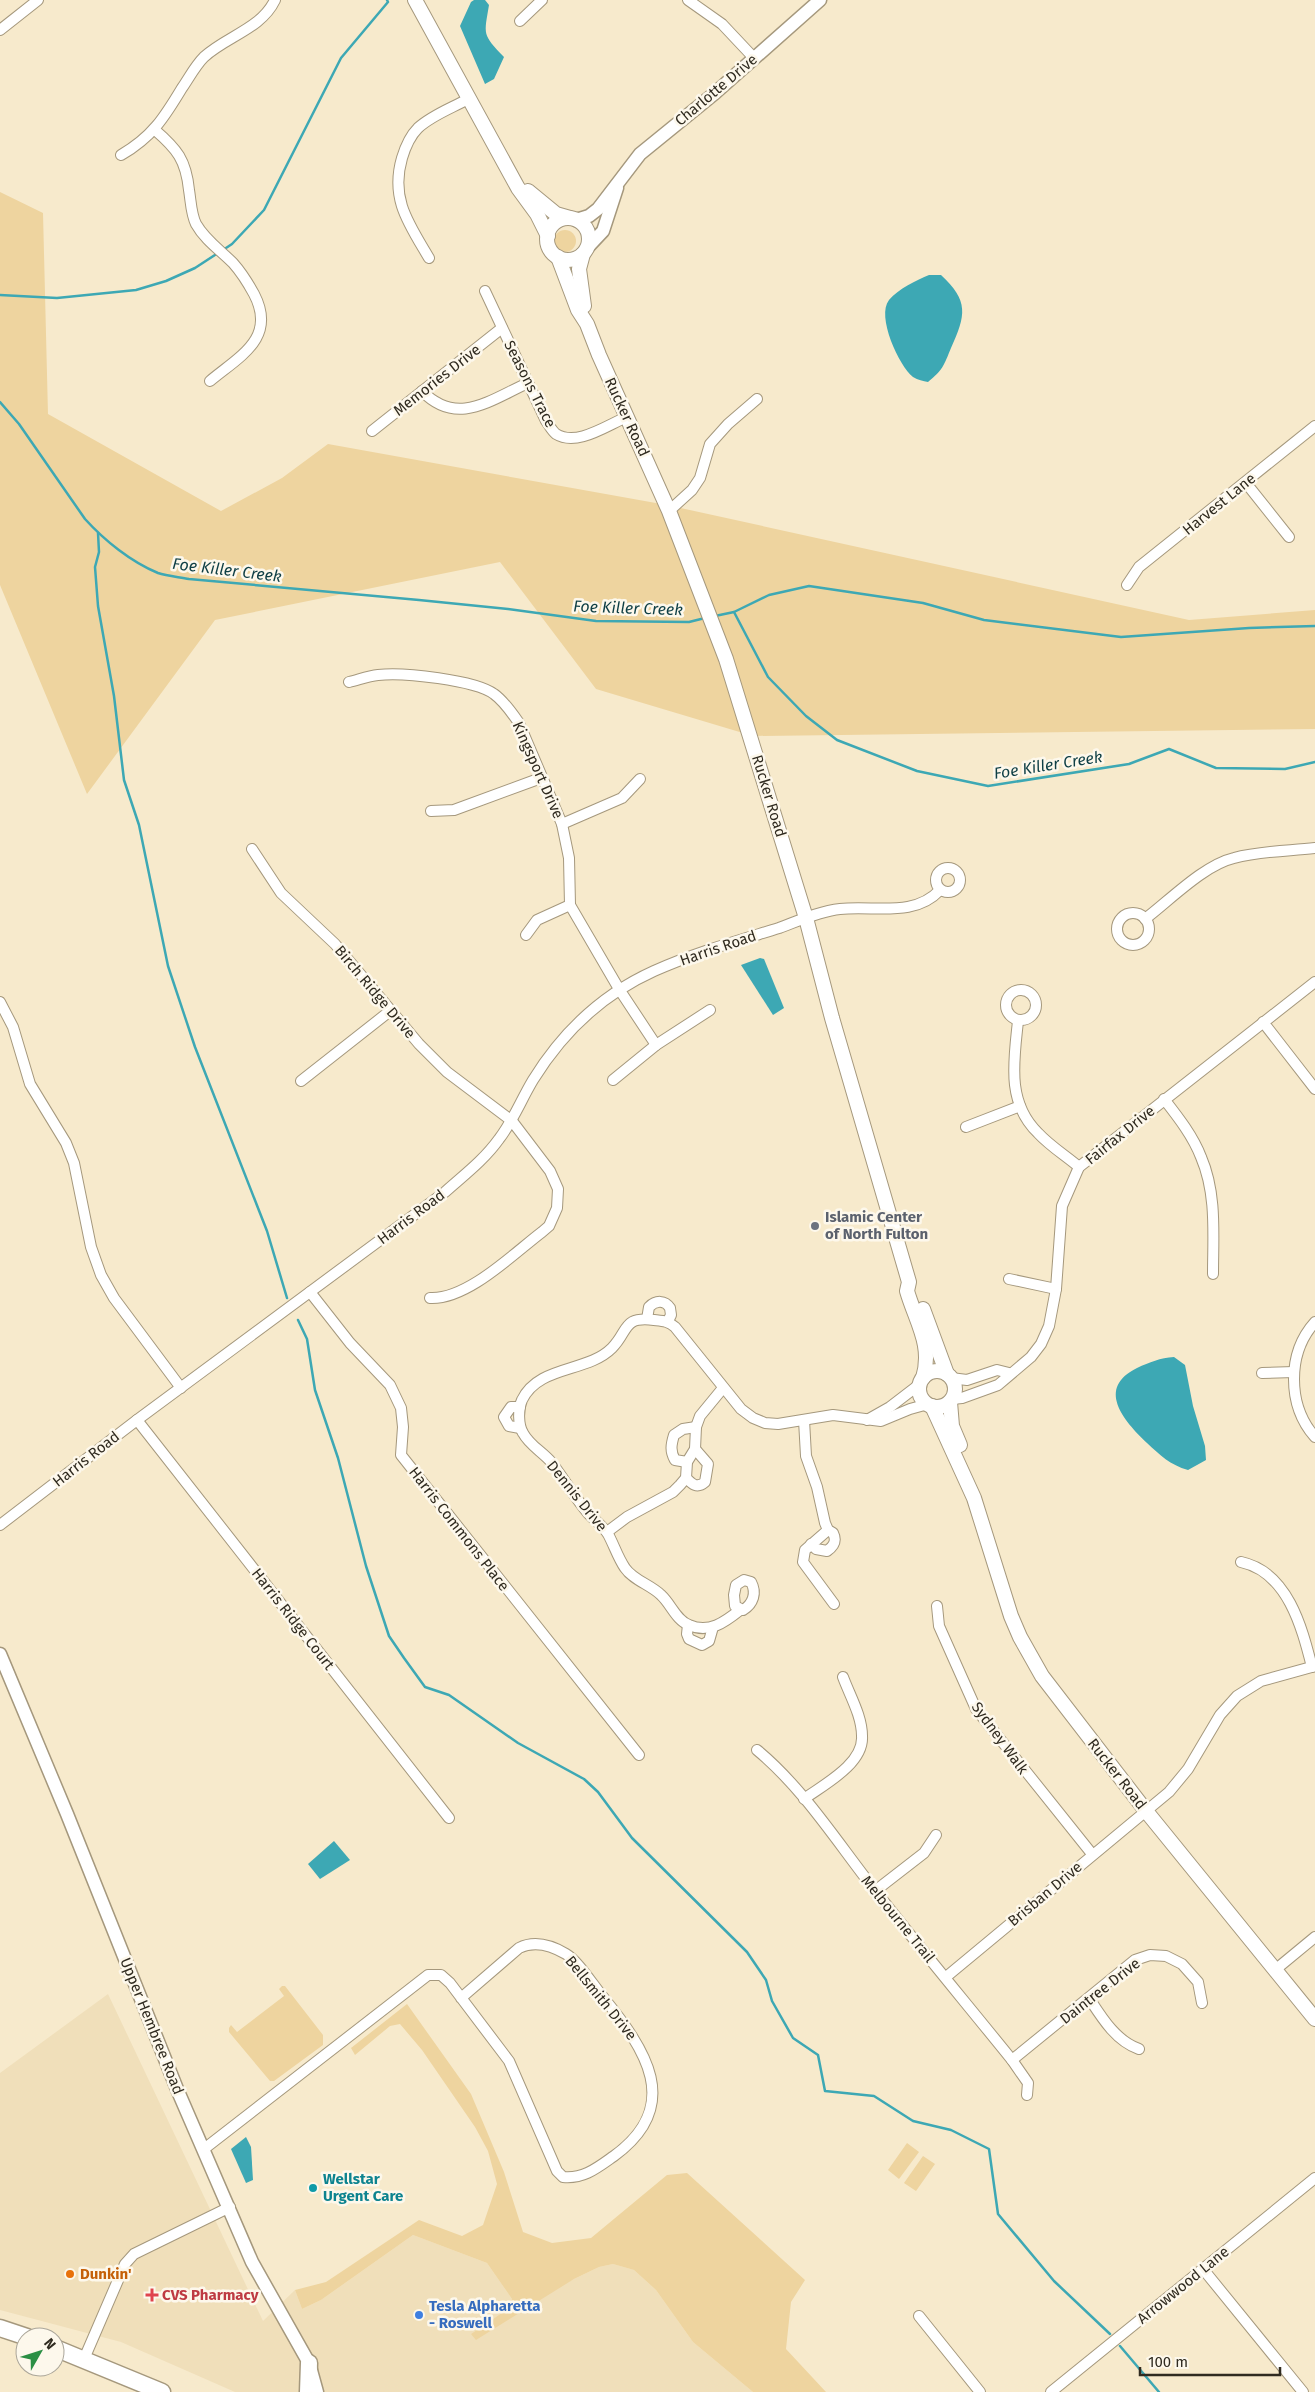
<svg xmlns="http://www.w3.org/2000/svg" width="1315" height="2392" font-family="'Fira Sans',sans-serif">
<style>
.built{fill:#f0dfba}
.green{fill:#eed49f}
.water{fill:#3da8b4}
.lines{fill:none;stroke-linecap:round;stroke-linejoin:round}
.stream{stroke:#3da8b4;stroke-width:2.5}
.minor-casing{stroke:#a5987d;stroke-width:12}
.tertiary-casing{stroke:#a5987d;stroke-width:15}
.secondary-casing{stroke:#a5987d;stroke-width:16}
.trunk-casing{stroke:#a5987d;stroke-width:19}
.minor{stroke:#fff;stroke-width:10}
.tertiary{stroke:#fff;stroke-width:12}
.secondary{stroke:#fff;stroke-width:14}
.trunk{stroke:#fff;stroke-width:16}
.worship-dot{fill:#6b7280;stroke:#fdf8ec;stroke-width:2}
.culture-dot{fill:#0f9aa8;stroke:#fdf8ec;stroke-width:2}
.food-dot{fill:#e8710a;stroke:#fdf8ec;stroke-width:2}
.health-dot{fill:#e0444e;stroke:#fdf8ec;stroke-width:2}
.shop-dot{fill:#3f7fe0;stroke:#fdf8ec;stroke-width:2}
.labels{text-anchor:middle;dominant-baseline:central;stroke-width:5;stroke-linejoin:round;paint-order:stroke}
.street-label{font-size:15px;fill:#302b20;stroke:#fdf8ec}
.worship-label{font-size:15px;font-weight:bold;fill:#5b616d;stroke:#fdf8ec;text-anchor:start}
.culture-label{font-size:15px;font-weight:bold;fill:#0d838f;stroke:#fdf8ec;text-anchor:start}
.food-label{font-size:15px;font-weight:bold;fill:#c56008;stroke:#fdf8ec;text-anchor:start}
.health-label{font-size:15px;font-weight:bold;fill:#be3a42;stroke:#fdf8ec;text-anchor:start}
.shop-label{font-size:15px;font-weight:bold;fill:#366cbe;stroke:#fdf8ec;text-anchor:start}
.water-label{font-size:16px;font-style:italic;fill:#0f3f45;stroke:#fdf8ec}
</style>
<rect width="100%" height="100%" fill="#f7eacc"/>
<polygon class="built" points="108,1994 263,2321 295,2290 302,2309 321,2300 413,2235 487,2263 512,2299 509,2308 471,2334 574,2279 599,2267 613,2264 634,2270 656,2290 693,2342 753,2392 235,2392 121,2342 0,2310 0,2073"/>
<g class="green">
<polygon points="0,192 43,213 48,414 221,511 282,478 328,444 667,505 1189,620 1315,610 1315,729 753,736 596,689 500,562 215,620 87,794 0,585"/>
<circle cx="565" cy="241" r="11"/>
<polygon points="282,1986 285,1986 323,2035 323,2045 274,2081 270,2081 229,2032 229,2028 231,2025 237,2032 284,1996 279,1989"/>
<polygon points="407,2004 471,2094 504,2172 523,2232 552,2243 591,2238 667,2175 687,2173 805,2280 791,2302 786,2349 826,2392 753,2392 693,2342 656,2290 634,2270 613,2264 599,2267 574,2279 476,2340 471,2334 509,2308 512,2299 487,2263 413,2235 321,2300 302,2309 295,2290 326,2282 419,2220 462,2236 483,2225 497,2184 488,2151 475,2127 422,2050 400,2024 390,2026 355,2055 351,2048"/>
<polygon points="907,2143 919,2152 899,2179 888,2170"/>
<polygon points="923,2156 935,2164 916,2191 904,2183"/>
</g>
<g class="water">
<path d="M474,0h11l4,5c-5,30 -7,29 15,52l-10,22 -9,5 -25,-58 11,-24z"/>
<path d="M929,275h12c28,26 25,40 10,73 -7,17 -8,22 -23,34 -5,-1 -10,-2 -15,-5 -14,-11 -37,-61 -24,-77 9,-11 28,-20 40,-25z"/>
<polygon points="760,958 764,959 784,1008 773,1015 741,965"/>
<path d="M1174,1357l11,8 8,41 12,40 1,14 -18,10c-18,-5 -28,-15 -41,-27 -24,-23 -51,-55 -10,-75 13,-6 23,-10 37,-11z"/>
<polygon points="334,1841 350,1860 320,1879 308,1864"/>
<polygon points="246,2137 251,2147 253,2180 246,2183 231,2149"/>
</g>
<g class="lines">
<g class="stream">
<polyline points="223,250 232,244 264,210 341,58 388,2 387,0"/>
<polyline points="0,295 57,298 136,290 166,281 195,268 218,253"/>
<path d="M0,402l19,22 66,95c19,21 46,43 73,54 9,3 21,4 31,6l230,21 89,9 88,12 93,1 16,-4"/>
<polyline points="98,533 99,552 95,567 98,606 114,696 124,780 139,825 168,966 195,1047 267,1231 287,1298"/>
<polyline points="734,612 769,595 809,586 923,603 984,620 1121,637 1249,628 1315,626"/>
<polyline points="715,616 734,612 768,677 806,716 837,740 917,771 988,786 1129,764 1169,749 1216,768 1285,769 1315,762"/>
<polyline points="298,1320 307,1339 315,1390 338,1458 366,1566 389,1636 404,1658 425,1687 449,1695 518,1743 584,1779 598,1792 632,1838 747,1952 766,1980 772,2001 793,2038 818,2055 825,2091 874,2096 913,2121 951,2130 989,2149 998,2214 1054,2281 1110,2334"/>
<polyline points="1120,2346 1159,2392"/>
</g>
<defs>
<g id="minor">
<polyline points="688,0 722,24 754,58"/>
<polyline points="520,21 542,0"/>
<polyline points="0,30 38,0"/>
<path d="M155,130c22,19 31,30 34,60 2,12 2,24 7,34 9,16 24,26 37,39 8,9 15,20 21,31 23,44 -14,62 -44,87"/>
<path d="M121,155c31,-18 43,-37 61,-67 7,-10 13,-22 22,-31 23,-21 57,-28 71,-57"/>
<path d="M429,258c-20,-34 -39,-59 -27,-100 3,-10 9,-23 16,-30 14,-13 34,-20 50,-29"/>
<path d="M485,291l61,130c3,4 6,10 10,13 21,13 51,-9 71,-17"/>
<path d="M422,391c35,36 68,9 106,-8"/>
<polyline points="372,431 502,328"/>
<polyline points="1246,483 1289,537"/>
<polyline points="669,511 692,490 700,478 710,444 728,424 757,399"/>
<polyline points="1127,585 1139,567 1315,426"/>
<path d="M349,682c9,-2 19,-6 29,-7 25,-3 97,5 116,19 10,7 18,19 25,29l43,101 7,34 1,47 49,84 37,56"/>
<polyline points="431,811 454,810 541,778"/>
<polyline points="562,824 622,798 640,779"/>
<path d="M252,849l29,44 54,51 84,100 28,28 65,49 38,50 8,18 -1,19 -8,18 -7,6c-29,22 -75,68 -112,66"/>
<circle cx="948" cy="880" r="12"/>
<circle cx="1133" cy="929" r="16"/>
<path d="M1145,919c25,-19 59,-54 89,-61 26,-7 54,-7 81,-10"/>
<polyline points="526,935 537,920 570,905"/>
<circle cx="1021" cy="1005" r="15"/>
<polyline points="0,1002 13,1027 30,1084 66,1143 74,1163 91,1247 101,1275 114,1298 181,1388"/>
<path d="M1018,1021c-4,39 -12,81 20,112 12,13 28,23 41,34"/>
<polyline points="1263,1022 1315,1089"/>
<polyline points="613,1080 656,1045 710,1010"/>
<polyline points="301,1081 390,1011"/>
<path d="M1164,1099c14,18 29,37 37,58 16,37 12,79 12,117"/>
<polyline points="966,1127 1020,1106"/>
<polyline points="1009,1279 1056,1289"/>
<polyline points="310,1292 350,1343 390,1385 401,1408 403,1427 401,1455 639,1755"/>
<path d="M647,1319l2,-12c7,-7 16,-7 21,1l1,7 -3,6"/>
<path d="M1315,1322c-28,31 -28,83 0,115"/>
<polyline points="1262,1373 1294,1372"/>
<polyline points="951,1378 967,1380 997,1370 1009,1373"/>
<polyline points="952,1399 962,1398 998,1385 1031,1357 1041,1344 1049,1326 1056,1289 1062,1206 1079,1167 1315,982"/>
<polyline points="520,1407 511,1407 504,1417 509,1426 520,1428"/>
<polyline points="137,1420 449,1818"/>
<path d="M804,1420l2,36 11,31 8,36 3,7 5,3c4,8 1,13 -6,18l-11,-2 -5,-5"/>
<polyline points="867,1420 890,1407 920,1384"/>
<path d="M687,1462l-12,-2c-5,-9 -4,-15 -1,-25l9,-6 13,-2"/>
<path d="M686,1478c6,6 11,11 19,4l3,-18 -13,-15"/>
<path d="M0,1525l137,-105 308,-228c19,-17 39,-32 54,-53 14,-18 22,-39 34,-59 29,-47 70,-86 121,-109 40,-18 83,-30 125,-43 19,-7 41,-17 61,-19 34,-4 74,9 100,-19"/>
<polyline points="828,1530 805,1550 803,1562 834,1604"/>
<polyline points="607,1532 627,1517 673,1492 680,1485 686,1478 687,1462 695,1449 696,1427 700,1416 723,1388"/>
<path d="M1241,1562c47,10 61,66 71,105"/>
<path d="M744,1580l7,2c6,11 2,22 -8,28l-8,-4 -1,-11 2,-10z"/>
<polyline points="937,1606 939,1626 976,1709 1092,1854"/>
<path d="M740,1610c-15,12 -31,24 -51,15 -13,-5 -18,-21 -28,-30 -10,-10 -28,-15 -36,-27 -7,-10 -11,-23 -17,-34 -5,-8 -15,-15 -21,-22 -13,-16 -23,-33 -35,-49 -9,-11 -22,-17 -29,-30 -5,-8 -5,-24 -1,-33 17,-35 65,-27 90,-52 17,-17 10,-32 42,-28 9,1 14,1 21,7l66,82 12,9 12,5 13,1 55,-9 48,6 29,-12 18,-5"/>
<polyline points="688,1625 687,1634 689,1639 702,1645 709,1641 713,1627"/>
<path d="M757,1750c46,38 80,92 117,139 45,58 92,114 138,171l16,23 -1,12"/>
<path d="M804,1799c19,-14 60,-35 58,-63 0,-20 -12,-40 -19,-59"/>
<polyline points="875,1891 924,1853 936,1835"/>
<polyline points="1275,1970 1315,1937"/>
<polyline points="946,1977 1169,1792 1188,1769 1220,1715 1237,1696 1261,1681 1315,1666"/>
<path d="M1089,1998c13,20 27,43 50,51"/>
<polyline points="1012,2060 1135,1960 1150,1955 1166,1956 1182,1964 1198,1982 1202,2003"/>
<path d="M204,2149l224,-174h13l9,8 59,78 48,110 6,6c21,2 34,-9 51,-21 70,-51 31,-107 -11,-159 -10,-12 -25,-36 -37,-43 -15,-9 -31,-14 -47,-6l-58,50"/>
<polyline points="1203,2269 1303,2392"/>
<polyline points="919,2316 980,2392"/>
<polyline points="84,2359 125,2264 134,2254 230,2207"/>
<polyline points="1051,2392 1315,2178"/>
</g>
<g id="tertiary">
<polyline points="576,220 589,216 598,209 640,154 715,93 820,0"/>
<polyline points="587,248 603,231 617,188"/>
<polyline points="0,1654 67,1814 177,2089 252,2262 309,2363 317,2392"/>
</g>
<g id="secondary">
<polyline points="415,0 518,188 537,214 548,236"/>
<polyline points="528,191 556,214 570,218"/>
<circle cx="568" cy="239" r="21"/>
<polyline points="583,254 579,269 584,306"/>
<path d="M558,257l20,53 9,14 12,31 70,156 57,148 80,259 26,100 77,264 -2,9c9,31 26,54 16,87"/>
<polyline points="923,1309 947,1374"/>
<circle cx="937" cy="1389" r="18"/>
<polyline points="950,1402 952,1426 960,1445"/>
<polyline points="932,1406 974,1498 1011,1616 1020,1637 1042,1676 1146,1811 1315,2019"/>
</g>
<g id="trunk">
<polyline points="0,2328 27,2337"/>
<polyline points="55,2348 162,2392"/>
<polyline points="308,2392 309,2363"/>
</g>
</defs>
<use href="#minor" class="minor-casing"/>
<use href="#tertiary" class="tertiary-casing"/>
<use href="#secondary" class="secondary-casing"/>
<use href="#trunk" class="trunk-casing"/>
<use href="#minor" class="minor"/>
<use href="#tertiary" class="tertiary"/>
<use href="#secondary" class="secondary"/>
<use href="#trunk" class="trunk"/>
</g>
<circle class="worship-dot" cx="815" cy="1226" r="5"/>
<circle class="culture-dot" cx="313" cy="2188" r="5"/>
<circle class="food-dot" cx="70" cy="2274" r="5"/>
<path class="health-dot" d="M149.5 2287.5h5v5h5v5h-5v5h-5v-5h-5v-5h5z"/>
<circle class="shop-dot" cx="419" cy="2315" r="5"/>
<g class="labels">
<g class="street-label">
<text transform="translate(716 90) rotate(-40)">Charlotte Drive</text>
<text transform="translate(437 380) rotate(-38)">Memories Drive</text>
<text transform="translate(530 384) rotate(63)">Seasons Trace</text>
<text transform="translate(627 417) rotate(65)">Rucker Road</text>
<text transform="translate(1219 504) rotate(-39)">Harvest Lane</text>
<text transform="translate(538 770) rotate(66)">Kingsport Drive</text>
<text transform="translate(769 796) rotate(73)">Rucker Road</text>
<text transform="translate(718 948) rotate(-19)">Harris Road</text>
<text transform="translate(375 992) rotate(50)">Birch Ridge Drive</text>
<text transform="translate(1120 1135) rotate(-39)">Fairfax Drive</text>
<text transform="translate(411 1217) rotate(-37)">Harris Road</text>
<text transform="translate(86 1459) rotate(-38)">Harris Road</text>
<text transform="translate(577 1496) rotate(51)">Dennis Drive</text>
<text transform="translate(459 1529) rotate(52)">Harris Commons Place</text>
<text transform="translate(293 1619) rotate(52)">Harris Ridge Court</text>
<text transform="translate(1000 1738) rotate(54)">Sydney Walk</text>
<text transform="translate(1117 1774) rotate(52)">Rucker Road</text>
<text transform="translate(1045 1894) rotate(-40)">Brisban Drive</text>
<text transform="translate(898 1919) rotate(51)">Melbourne Trail</text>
<text transform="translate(1100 1991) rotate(-38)">Daintree Drive</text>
<text transform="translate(601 1998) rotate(51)">Bellsmith Drive</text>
<text transform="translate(152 2026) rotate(68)">Upper Hembree Road</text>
<text transform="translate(1183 2285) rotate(-39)">Arrowwood Lane</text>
</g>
<g class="worship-label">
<text x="825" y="1217">Islamic Center<tspan x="825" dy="17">of North Fulton</tspan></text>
</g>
<g class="culture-label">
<text x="323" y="2179">Wellstar<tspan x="323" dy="17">Urgent Care</tspan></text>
</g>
<g class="food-label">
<text x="80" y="2274">Dunkin'</text>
</g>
<g class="health-label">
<text x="162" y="2295">CVS Pharmacy</text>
</g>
<g class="shop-label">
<text x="429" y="2306">Tesla Alpharetta<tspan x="429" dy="17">- Roswell</tspan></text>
</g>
<g class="water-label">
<text transform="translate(227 570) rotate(7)">Foe Killer Creek</text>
<text transform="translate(628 608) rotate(2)">Foe Killer Creek</text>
<text transform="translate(1048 765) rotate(-9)">Foe Killer Creek</text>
</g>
</g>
<g transform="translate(40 2352) rotate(51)"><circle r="24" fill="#fdf8ec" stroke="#aba69a"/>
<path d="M0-4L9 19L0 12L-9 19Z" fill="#2b8f44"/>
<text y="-8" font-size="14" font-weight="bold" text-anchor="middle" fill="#302b20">N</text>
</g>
<path d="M1140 2367v8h140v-8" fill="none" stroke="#302b20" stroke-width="2.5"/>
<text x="1148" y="2367" font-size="15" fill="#302b20" stroke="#fdf8ec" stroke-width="4" paint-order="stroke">100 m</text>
</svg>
